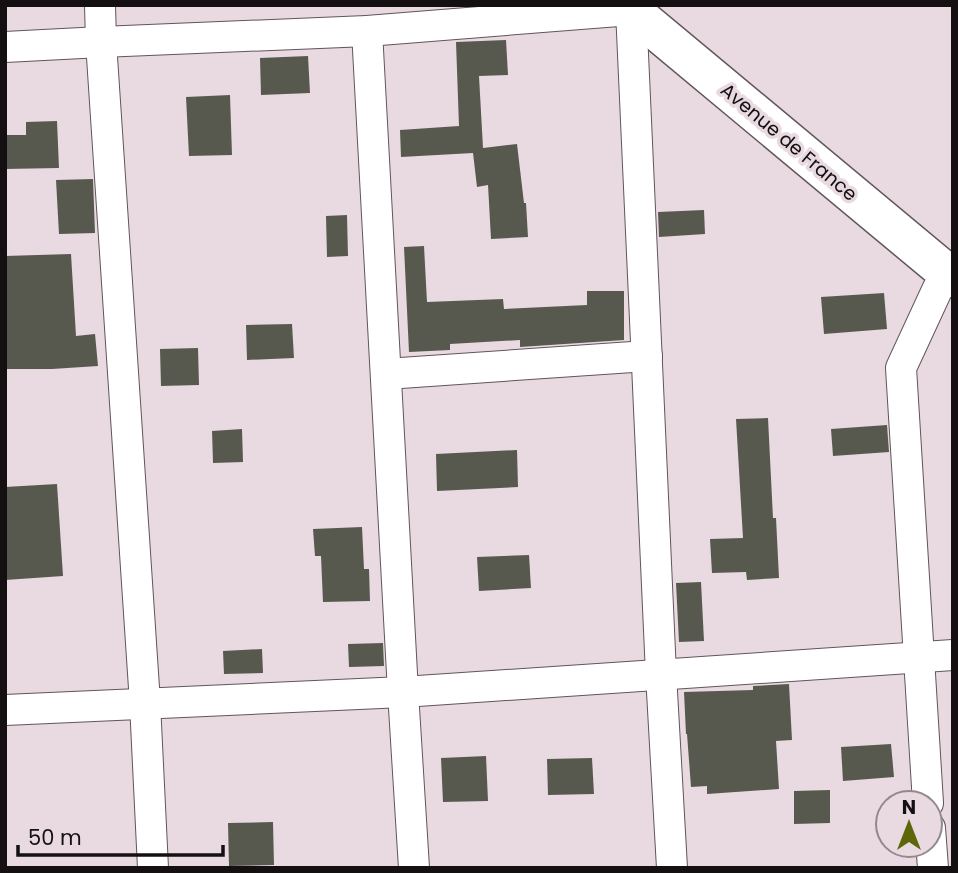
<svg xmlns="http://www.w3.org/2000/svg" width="958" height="873" font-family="Poppins,sans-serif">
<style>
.building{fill:#57594f}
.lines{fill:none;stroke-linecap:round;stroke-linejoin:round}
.minor-casing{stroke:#60555a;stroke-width:32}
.secondary-casing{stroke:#60555a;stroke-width:41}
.minor{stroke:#fff;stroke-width:30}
.secondary{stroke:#fff;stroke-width:38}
.labels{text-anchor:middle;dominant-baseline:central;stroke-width:7;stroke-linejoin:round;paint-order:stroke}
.street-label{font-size:19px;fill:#141011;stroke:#e8dae0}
</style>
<rect width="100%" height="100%" fill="#e8dae0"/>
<g class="building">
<polygon points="506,40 508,75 479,76 483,148 517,144 524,203 526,203 528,237 491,239 488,185 477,187 473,153 401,157 400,130 459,126 456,42"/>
<polygon points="308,56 310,93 261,95 260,58"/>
<polygon points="230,95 232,155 189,156 186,97"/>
<polygon points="57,121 59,168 5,169 5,135 26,135 26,122"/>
<polygon points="93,179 95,233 59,234 56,180"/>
<polygon points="704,210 705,234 659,237 658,212"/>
<polygon points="347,215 348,256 327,257 326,216"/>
<polygon points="424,246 427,302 503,299 504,309 587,305 587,291 624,291 624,340 520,347 520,340 450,344 450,350 409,352 404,247"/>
<polygon points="71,254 76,336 95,334 98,366 52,369 5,369 5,256"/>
<polygon points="884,293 887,329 824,334 821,297"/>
<polygon points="292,324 294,358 247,360 246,325"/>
<polygon points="198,348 199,385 161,386 160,349"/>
<polygon points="768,418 773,518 776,518 779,578 747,580 746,572 712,573 710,539 743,538 736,419"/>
<polygon points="887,425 889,452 833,456 831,429"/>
<polygon points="242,429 243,462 213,463 212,431"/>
<polygon points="517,450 518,487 437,491 436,454"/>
<polygon points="57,484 63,576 5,580 5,487"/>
<polygon points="362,527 364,569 369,569 370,601 323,602 321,556 315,556 313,529"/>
<polygon points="529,555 531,588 479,591 477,557"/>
<polygon points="701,582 704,641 679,642 676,583"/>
<polygon points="383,643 384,666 349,667 348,644"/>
<polygon points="262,649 263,673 224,674 223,651"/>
<polygon points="789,684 792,740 776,741 779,789 707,794 707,786 691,787 687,734 686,734 684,692 753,690 753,686"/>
<polygon points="891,744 894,777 843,781 841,747"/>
<polygon points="486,756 488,801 443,802 441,758"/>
<polygon points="592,758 594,794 548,795 547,759"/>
<polygon points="830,790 830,823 794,824 794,791"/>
<polygon points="273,822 274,865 229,866 228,823"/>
</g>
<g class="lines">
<defs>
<g id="minor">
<polyline points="100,5 101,42 145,703 153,868"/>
<polyline points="367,31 403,692 414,868"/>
<polyline points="5,47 101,42 367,31 631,10 661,674 672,868"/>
<polyline points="386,374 647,356"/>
<polyline points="5,710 403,692 953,655"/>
<polyline points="928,803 901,368 938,288"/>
<polyline points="930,828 933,868"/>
</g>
<polyline id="secondary" points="625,5 953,278"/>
</defs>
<use href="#minor" class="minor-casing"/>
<use href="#secondary" class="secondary-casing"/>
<use href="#minor" class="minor"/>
<use href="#secondary" class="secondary"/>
</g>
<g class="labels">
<g class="street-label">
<text transform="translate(789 142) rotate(40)">Avenue de France</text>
</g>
</g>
<rect width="958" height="873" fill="none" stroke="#141011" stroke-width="14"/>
<g transform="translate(909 824)"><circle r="33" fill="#e8dae0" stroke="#93898d" stroke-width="2"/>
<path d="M0-5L12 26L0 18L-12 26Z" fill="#5d6709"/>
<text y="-10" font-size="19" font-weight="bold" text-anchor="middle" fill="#141011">N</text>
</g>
<path d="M18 845v10h205v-10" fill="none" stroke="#141011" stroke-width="3.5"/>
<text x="28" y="845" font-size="21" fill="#141011" stroke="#e8dae0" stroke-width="5" paint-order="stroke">50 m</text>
</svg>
